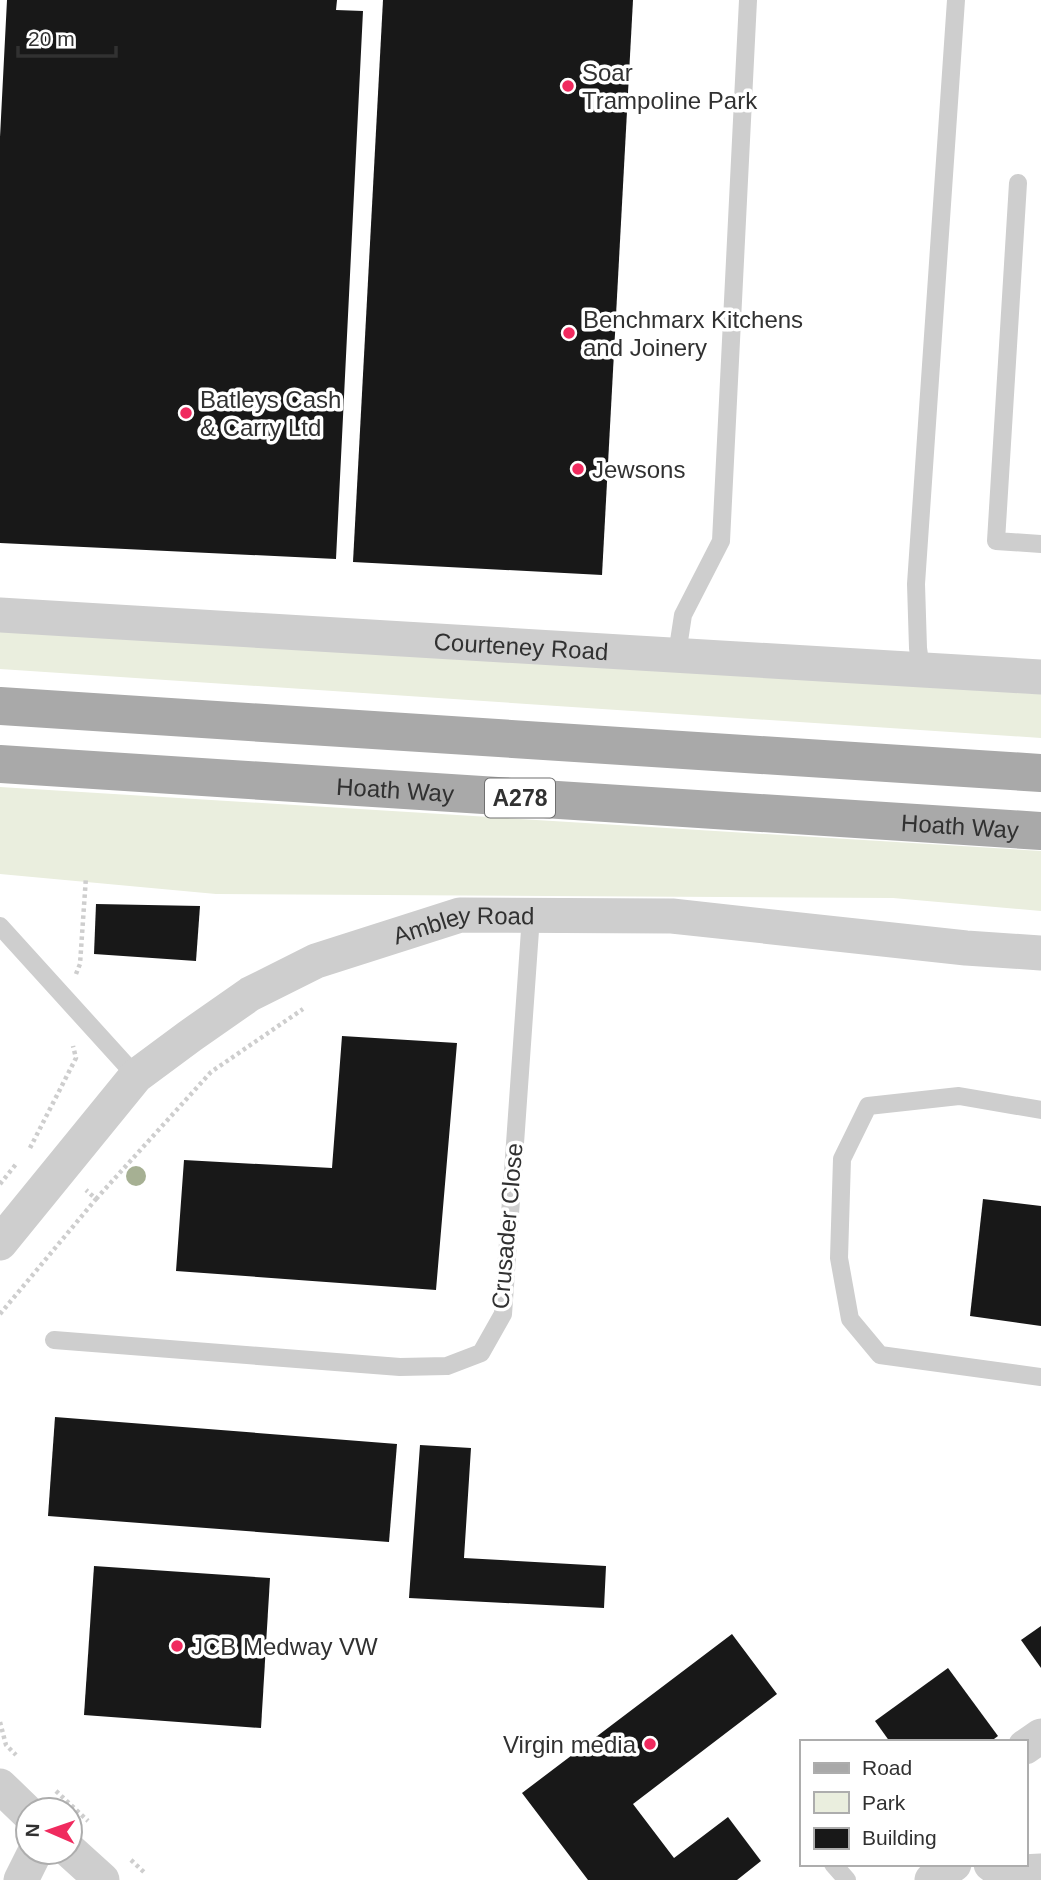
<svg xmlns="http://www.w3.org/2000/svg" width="1041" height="1880" font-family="Helvetica,sans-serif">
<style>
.green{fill:#eaeede}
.building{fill:#181818}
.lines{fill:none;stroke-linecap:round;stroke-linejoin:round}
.path{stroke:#cecece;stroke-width:4.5;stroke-dasharray:3.5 3.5;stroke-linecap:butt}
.lane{stroke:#cecece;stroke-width:18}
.street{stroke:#cecece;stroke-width:35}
.primary{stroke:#a9a9a9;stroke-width:38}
.tree{fill:#a6b093}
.poi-dot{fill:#f02a5e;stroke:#fff;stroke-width:2.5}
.labels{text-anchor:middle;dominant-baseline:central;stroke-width:7;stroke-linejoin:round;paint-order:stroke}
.shield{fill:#fff;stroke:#6f6f6f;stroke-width:2}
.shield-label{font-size:23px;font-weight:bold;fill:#313131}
.poi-label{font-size:24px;fill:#313131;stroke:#fff;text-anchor:start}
.street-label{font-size:24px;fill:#313131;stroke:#fff}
</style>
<rect width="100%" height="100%" fill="#fff"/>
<g class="green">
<polygon points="0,627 1041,694 1041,738 0,669"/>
<polygon points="0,787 1041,851 1041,911 893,898 216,894 0,874"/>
</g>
<g class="building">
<polygon points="7,0 337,0 336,10 363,11 336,559 0,543 0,137"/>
<polygon points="383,0 633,0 602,575 353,562"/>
<polygon points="96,904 200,906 196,961 94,954"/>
<polygon points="342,1036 457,1043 436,1290 176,1271 184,1160 332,1168"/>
<polygon points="983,1199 1041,1206 1041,1326 970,1316"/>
<polygon points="55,1417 397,1444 389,1542 48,1516"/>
<polygon points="420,1445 471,1448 464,1558 606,1566 604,1608 409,1598"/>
<polygon points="94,1566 270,1578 261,1728 84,1715"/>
<polygon points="1041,1626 1041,1668 1021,1640"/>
<polygon points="732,1634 777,1694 633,1804 674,1858 728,1817 761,1861 737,1880 588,1880 522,1793"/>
<polygon points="948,1668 998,1736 990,1742 890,1742 875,1721"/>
</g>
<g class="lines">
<g class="path">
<polyline points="76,974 80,964 86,877"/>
<polyline points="30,1148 76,1058 73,1046"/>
<polyline points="0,1184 17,1163"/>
<polyline points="96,1199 211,1072 303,1009"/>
<polyline points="0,1314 96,1199 86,1190"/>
<polyline points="0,1722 6,1745 16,1755"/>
<polyline points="56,1791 88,1821"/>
<polyline points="131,1860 146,1874"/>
</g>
<g class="lane">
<polyline points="1018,183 996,541 1041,544"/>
<polyline points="677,654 683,615 721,541 748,0"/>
<polyline points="921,669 918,648 916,584 956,0"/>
<polyline points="0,926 136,1076"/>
<polyline points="1041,1110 959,1096 868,1106 842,1159 839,1258 850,1319 880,1355 1041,1377"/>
<polyline points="54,1340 400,1367 447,1366 481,1353 503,1314 531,916"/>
<polyline points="833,1864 847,1880"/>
</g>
<g class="street">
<path id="s1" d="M0,615l1041,62"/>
<path id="s2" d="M0,1243l136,-167 54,-40 60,-42 66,-33 144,-46 212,1 294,32 75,5"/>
<polyline points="1025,1747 1041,1736"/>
<polyline points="0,1786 28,1813"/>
<polyline points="70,1851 102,1880"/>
<polyline points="991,1864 1003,1873 1041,1871"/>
<polyline points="21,1880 35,1852"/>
<polyline points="932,1880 954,1864"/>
</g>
<g class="primary">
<polyline points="0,706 1041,773"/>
<path id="s3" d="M0,764l1041,67"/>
</g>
</g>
<circle class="tree" cx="136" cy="1176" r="10"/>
<g class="poi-dot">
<circle cx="568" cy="86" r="7"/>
<circle cx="569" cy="333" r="7"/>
<circle cx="186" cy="413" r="7"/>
<circle cx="578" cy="469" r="7"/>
<circle cx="177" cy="1646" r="7"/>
<circle cx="650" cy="1744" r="7"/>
</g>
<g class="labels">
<rect class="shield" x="485" y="778.5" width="70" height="39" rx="5"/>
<g class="shield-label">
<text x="520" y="798">A278</text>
</g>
<g class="poi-label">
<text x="582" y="72">Soar<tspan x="582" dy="28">Trampoline Park</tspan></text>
<text x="583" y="319">Benchmarx Kitchens<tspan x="583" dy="28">and Joinery</tspan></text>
<text x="200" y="399">Batleys Cash<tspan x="200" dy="28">&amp; Carry Ltd</tspan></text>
<text x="592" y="469">Jewsons</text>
<text x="191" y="1646">JCB Medway VW</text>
<text x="636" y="1744" text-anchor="end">Virgin media</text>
</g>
<g class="street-label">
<text stroke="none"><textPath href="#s1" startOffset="522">Courteney Road</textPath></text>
<text stroke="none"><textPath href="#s3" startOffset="396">Hoath Way</textPath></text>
<text stroke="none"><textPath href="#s3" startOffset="962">Hoath Way</textPath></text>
<text stroke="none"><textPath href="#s2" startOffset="583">Ambley Road</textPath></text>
<text transform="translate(507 1226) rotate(-85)">Crusader Close</text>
</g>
</g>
<rect x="800" y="1740" width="228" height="126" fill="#ffffff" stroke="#adadad" stroke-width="2"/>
<rect x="814" y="1763" width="35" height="10" fill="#a9a9a9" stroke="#adadad" stroke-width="2"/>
<text x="862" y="1775" font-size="21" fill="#313131">Road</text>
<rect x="814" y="1792" width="35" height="21" fill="#eaeede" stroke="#adadad" stroke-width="2"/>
<text x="862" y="1810" font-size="21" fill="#313131">Park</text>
<rect x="814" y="1828" width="35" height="21" fill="#181818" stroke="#adadad" stroke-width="2"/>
<text x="862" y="1845" font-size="21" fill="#313131">Building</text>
<g transform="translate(49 1831) rotate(272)"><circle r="33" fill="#ffffff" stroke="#adadad" stroke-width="2"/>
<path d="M0-5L12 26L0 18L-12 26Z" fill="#f02a5e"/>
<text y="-10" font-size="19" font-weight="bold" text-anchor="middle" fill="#313131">N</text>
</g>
<path d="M18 46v10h98v-10" fill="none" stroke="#313131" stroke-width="3.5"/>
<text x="28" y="46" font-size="21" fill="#313131" stroke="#ffffff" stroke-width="5" paint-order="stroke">20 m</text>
</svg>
